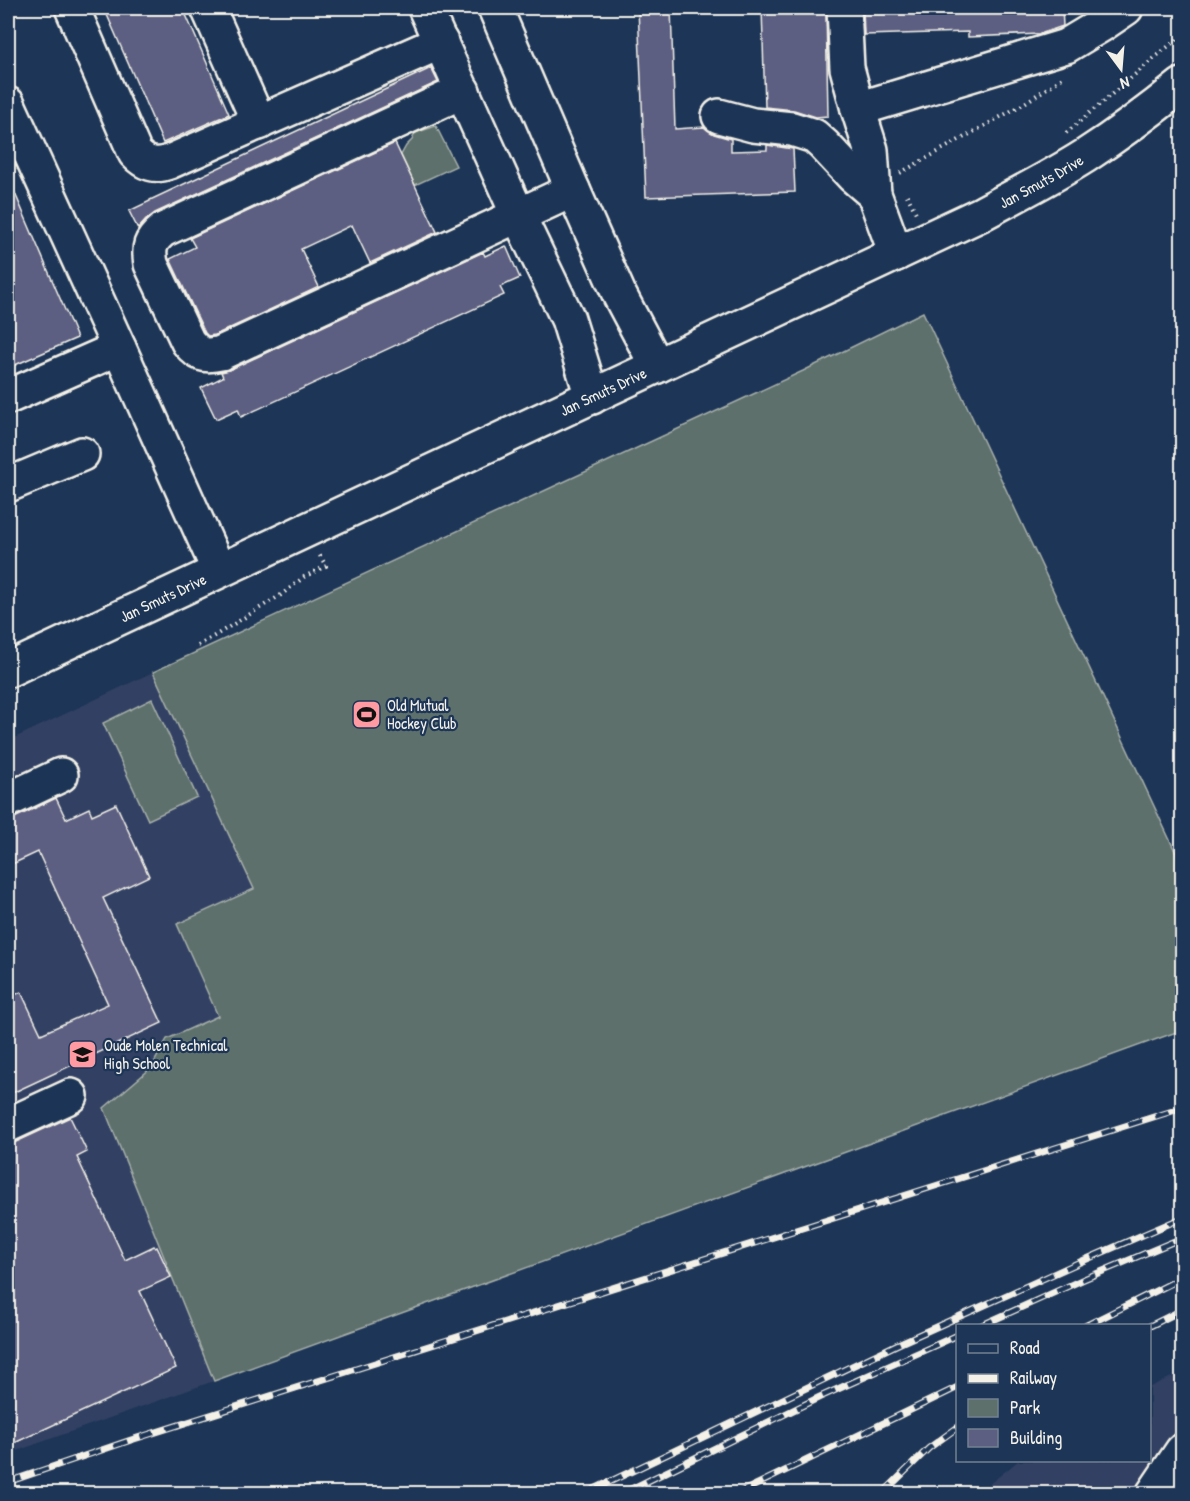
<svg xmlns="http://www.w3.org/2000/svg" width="1190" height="1501" font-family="'Patrick Hand',sans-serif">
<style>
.built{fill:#304164}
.green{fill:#5d706c;stroke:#a8b0aa;stroke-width:1.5}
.building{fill:#5c5e82;stroke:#f4f1e8;stroke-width:1.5}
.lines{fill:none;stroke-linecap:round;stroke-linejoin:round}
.minor-casing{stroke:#f4f1e8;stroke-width:38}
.major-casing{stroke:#f4f1e8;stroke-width:38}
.path{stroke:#f4f1e8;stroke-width:4;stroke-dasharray:1.5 4.5;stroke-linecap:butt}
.minor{stroke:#1d3557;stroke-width:33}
.major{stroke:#1d3557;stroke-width:33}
.rail-casing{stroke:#f4f1e8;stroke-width:7}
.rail{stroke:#1d3557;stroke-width:4.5;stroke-dasharray:14;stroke-linecap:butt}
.labels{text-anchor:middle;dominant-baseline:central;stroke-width:4.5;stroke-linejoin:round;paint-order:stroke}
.street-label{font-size:16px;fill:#f4f1e8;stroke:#1d3557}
.poi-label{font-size:16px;fill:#f4f1e8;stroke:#1d3557;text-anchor:start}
</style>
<rect width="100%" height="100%" fill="#1d3557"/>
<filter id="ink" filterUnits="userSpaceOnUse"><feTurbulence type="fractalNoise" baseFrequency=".0167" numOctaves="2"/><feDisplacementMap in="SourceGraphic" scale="12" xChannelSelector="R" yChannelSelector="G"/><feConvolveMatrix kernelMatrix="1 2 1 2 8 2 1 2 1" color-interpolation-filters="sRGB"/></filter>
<g filter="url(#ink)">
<g class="built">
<polygon points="153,672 254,889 177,924 218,1016 167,1039 151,1068 104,1108 214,1381 8,1454 8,741"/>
<polygon points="1182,1372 1182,1493 977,1494 1018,1461 1150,1460 1150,1387"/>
</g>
<g class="green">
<polygon points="436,126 456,166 415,185 401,155 406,146 412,140 415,133"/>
<polygon points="923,312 1182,866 1182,1030 214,1381 104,1108 151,1068 167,1039 218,1016 177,924 254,889 153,672 803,371"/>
<polygon points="152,699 197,797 148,820 103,723"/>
</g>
<g class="building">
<polygon points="104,8 183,8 229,114 163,143"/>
<polygon points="638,8 671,8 675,129 704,127 714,134 731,139 731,151 767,150 767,145 793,149 795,192 646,197"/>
<polygon points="762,8 826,8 828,116 816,117 794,110 765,107"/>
<polygon points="863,8 1062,8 1063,26 1040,34 968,37 968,32 864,35"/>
<polygon points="431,68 438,82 155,213 146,220 138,229 129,211 150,201 150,200"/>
<polygon points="395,143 437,232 370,263 352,225 301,249 319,287 215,335 208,336 205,333 170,259 195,247 190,238"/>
<polygon points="8,177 77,338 8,368"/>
<polygon points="506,246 520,278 500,287 504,295 241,417 238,409 216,419 201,388 223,377 221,372 229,370 483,252 485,256"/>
<polygon points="56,798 66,819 89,808 92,815 116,804 149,876 103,898 162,1023 8,1095 8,998 21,992 41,1034 108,1004 38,852 8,866 8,821"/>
<polygon points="70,1117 87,1152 77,1157 125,1260 154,1246 155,1248 157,1247 171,1277 140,1291 176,1368 8,1446 8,1144 16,1142"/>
</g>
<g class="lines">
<defs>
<g id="minor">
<path d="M72,8l63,145c10,11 21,14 34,9l272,-120"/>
<polyline points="208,8 259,123"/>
<polyline points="425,8 518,215 568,319 592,397"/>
<polyline points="495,8 573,190 620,296 657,366"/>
<polyline points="844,8 847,68 858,109"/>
<path d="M463,91l-300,139c-13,11 -15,17 -12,34l37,78c11,13 16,15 33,11l352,-163"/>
<polyline points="8,104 119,348 8,397"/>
<polyline points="719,116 753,125 792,129 814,136 824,145 853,176 874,194"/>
<polyline points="896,254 874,194 871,150 858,109 1066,46 1101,25 1126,8"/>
<polyline points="119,348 219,571"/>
<polyline points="8,485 82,454"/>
<polyline points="8,800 61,775"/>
<polyline points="8,1125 71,1096"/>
<polyline points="1153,1494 1182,1451"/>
</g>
<g id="major">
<path id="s1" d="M8,670l973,-456c35,-19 71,-37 104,-58 34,-22 66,-46 97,-71"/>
</g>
</defs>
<use href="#minor" class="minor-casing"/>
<use href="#major" class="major-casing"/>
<g class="path">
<polyline points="1066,133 1165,49 1182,36"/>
<polyline points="900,173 1020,106 1064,77"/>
<polyline points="907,195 917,215"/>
<polyline points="198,646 281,595 304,577 326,566 319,554"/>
</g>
<use href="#minor" class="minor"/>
<use href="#major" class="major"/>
<defs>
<g id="rail">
<polyline points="980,1326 1084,1279 1182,1238"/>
<polyline points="1085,1326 1182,1278"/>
<polyline points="1150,1326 1182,1310"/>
<polyline points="8,1482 131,1440 1182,1108"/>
<polyline points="584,1494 896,1345 1080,1262 1182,1218"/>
<polyline points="621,1494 820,1397 958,1335"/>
<polyline points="737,1494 958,1387"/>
<polyline points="882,1494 929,1448 958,1427"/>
</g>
</defs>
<use href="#rail" class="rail-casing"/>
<use href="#rail" class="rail"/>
</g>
</g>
<defs>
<symbol id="stadium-square" viewBox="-11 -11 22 22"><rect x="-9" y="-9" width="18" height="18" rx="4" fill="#ff9aa2" stroke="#1d3557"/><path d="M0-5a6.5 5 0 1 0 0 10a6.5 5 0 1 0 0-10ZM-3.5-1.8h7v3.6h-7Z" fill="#111"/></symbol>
<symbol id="school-square" viewBox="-11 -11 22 22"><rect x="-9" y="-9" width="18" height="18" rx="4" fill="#ff9aa2" stroke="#1d3557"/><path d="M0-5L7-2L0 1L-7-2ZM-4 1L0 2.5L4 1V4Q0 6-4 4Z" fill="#111"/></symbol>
</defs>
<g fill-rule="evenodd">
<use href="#stadium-square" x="350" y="698" width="33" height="33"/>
<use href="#school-square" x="66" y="1038" width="33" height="33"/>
</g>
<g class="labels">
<g class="street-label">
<text stroke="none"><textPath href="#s1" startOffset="1143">Jan Smuts Drive</textPath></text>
<text stroke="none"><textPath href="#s1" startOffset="657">Jan Smuts Drive</textPath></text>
<text stroke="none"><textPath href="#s1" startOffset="171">Jan Smuts Drive</textPath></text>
</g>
<g class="poi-label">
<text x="387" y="705">Old Mutual<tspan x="387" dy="18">Hockey Club</tspan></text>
<text x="104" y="1045">Oude Molen Technical<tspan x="104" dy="18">High School</tspan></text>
</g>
</g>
<rect width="1190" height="1501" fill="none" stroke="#1d3557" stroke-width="30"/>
<rect x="15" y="15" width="1160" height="1471" fill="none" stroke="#f4f1e8" stroke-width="2" filter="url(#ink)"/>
<rect x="956" y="1324" width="195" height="138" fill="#1d3557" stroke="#738091" stroke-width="1.5"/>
<rect x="968" y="1344" width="30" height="9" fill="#1d3557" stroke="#738091" stroke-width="1.5"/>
<text x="1010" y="1354" font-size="18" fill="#f4f1e8">Road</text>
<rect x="968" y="1374" width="30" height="9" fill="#f4f1e8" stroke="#738091" stroke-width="1.5"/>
<text x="1010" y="1384" font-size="18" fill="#f4f1e8">Railway</text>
<rect x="968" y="1399" width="30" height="18" fill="#5d706c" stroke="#738091" stroke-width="1.5"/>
<text x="1010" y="1414" font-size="18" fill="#f4f1e8">Park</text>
<rect x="968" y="1429" width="30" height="18" fill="#5c5e82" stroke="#738091" stroke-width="1.5"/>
<text x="1010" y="1444" font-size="18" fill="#f4f1e8">Building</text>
<g transform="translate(1121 69) rotate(164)" stroke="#1d3557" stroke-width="4.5" paint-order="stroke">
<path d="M0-4.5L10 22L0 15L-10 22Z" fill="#f4f1e8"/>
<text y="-9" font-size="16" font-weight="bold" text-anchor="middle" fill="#f4f1e8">N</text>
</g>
</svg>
